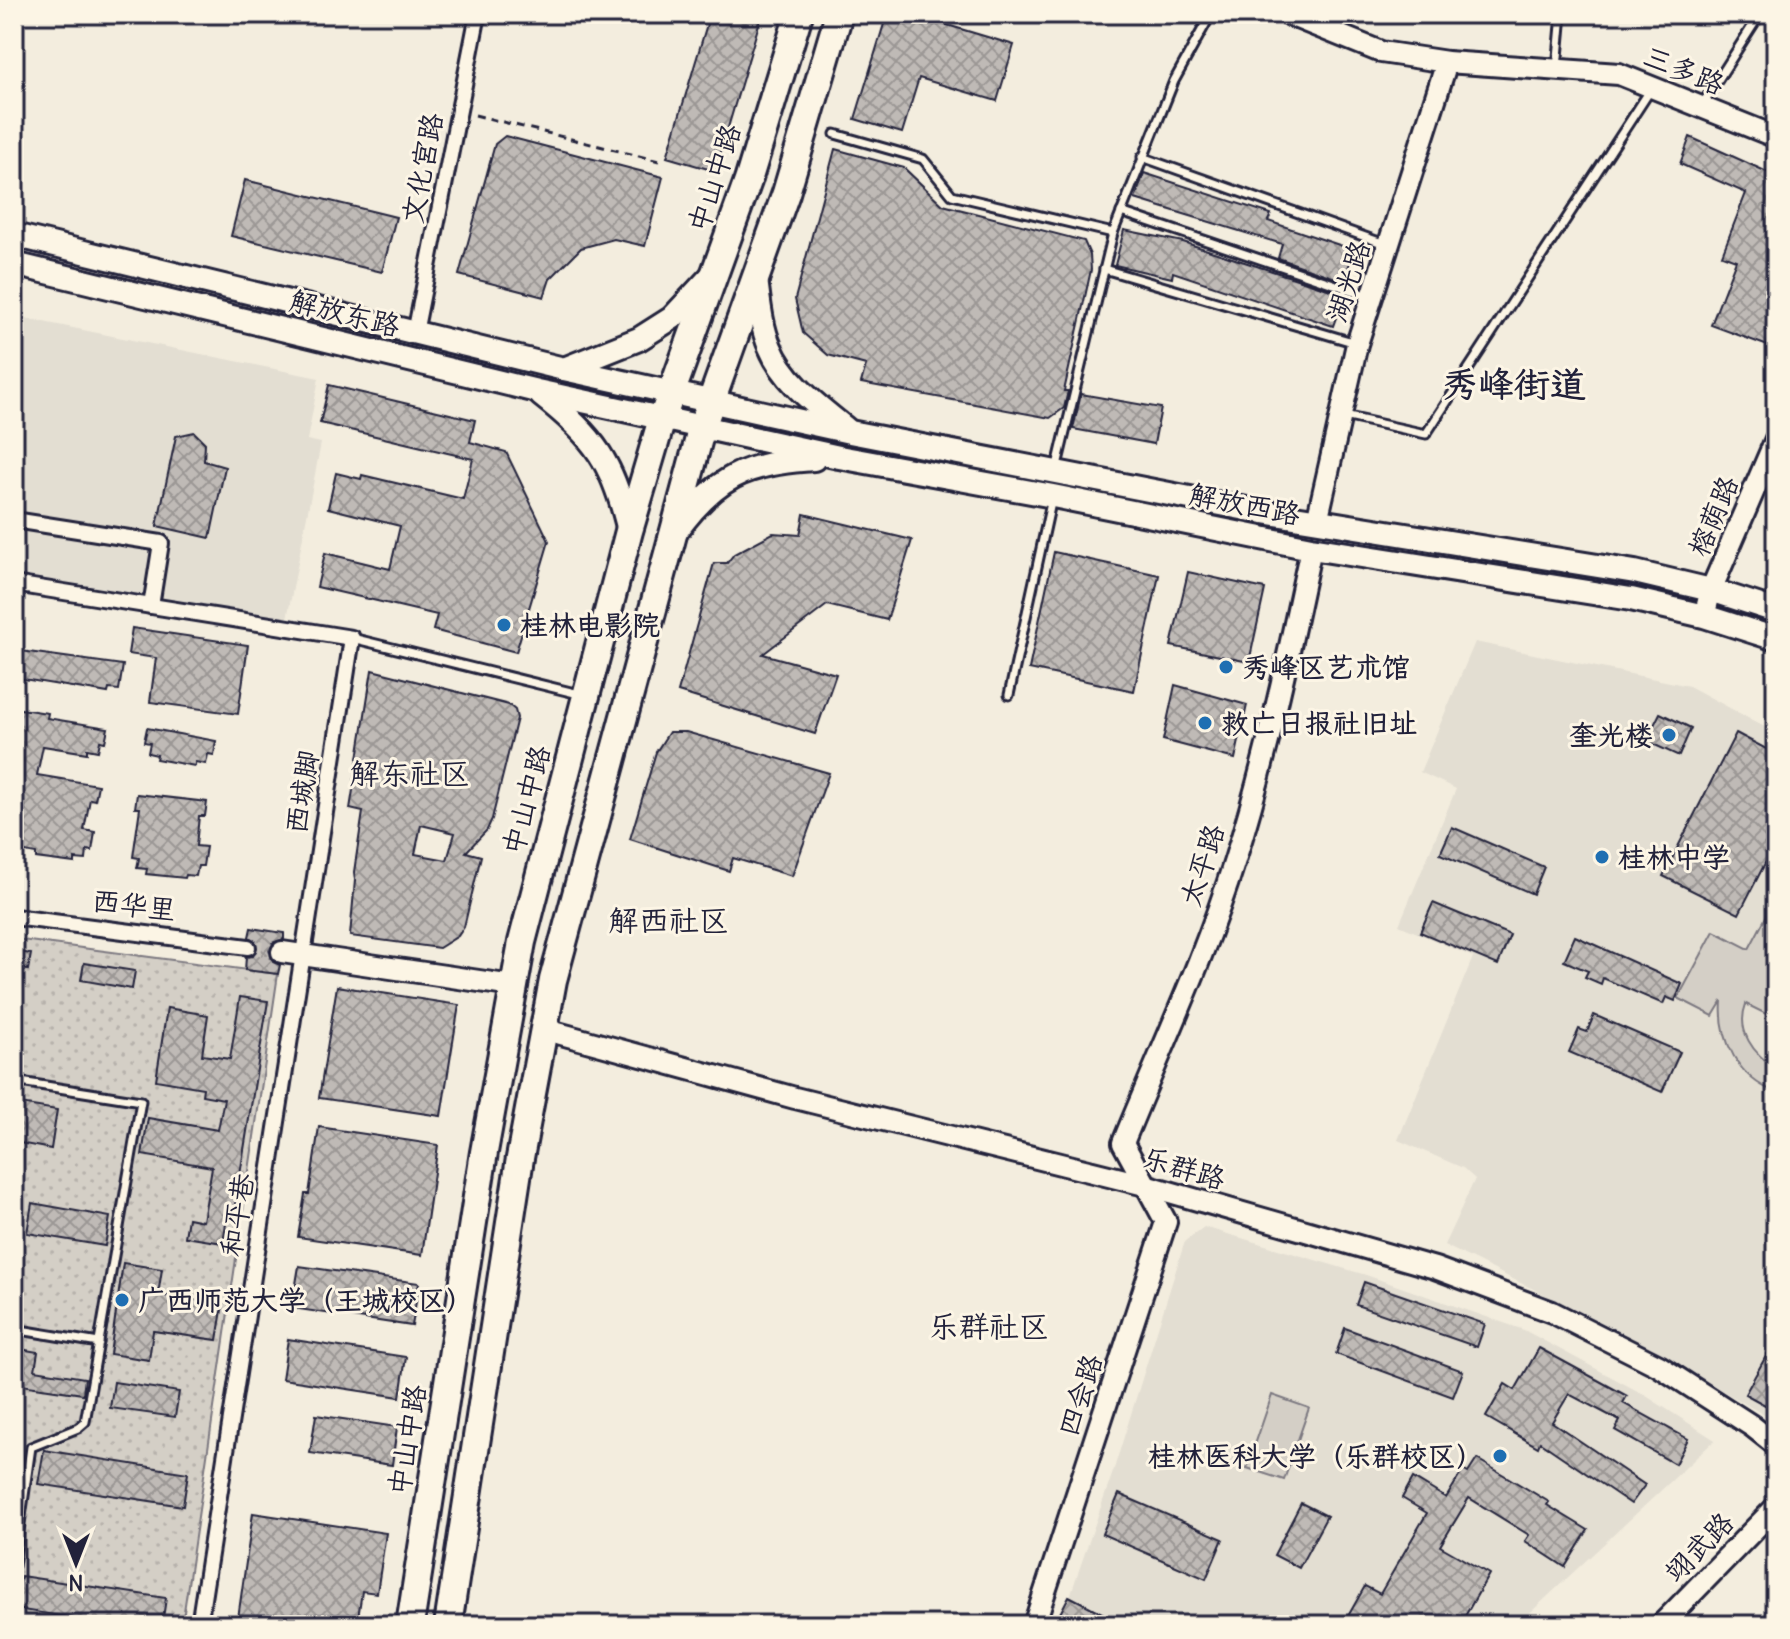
<svg xmlns="http://www.w3.org/2000/svg" width="1790" height="1639" font-family="Delius,'LXGW WenKai TC',sans-serif">
<style>
.built{fill:#e3ded2}
.grass{fill:url(#grass-dots);stroke:#7b7880;stroke-width:2}
.pitch{fill:#d4cfc6;stroke:#7b7880;stroke-width:2}
.building{fill:url(#building-cross-hatch);stroke:#22223b;stroke-width:2;fill-rule:evenodd}
.lines{fill:none;stroke-linecap:round;stroke-linejoin:round}
.street-tunnel{stroke:#c9c4bd;stroke-width:14;stroke-dasharray:14 7;stroke-linecap:butt}
.lane-casing{stroke:#22223b;stroke-width:13}
.street-casing{stroke:#22223b;stroke-width:20}
.secondary-casing{stroke:#22223b;stroke-width:26}
.primary-casing{stroke:#22223b;stroke-width:28}
.highway-casing{stroke:#22223b;stroke-width:32}
.path{stroke:#22223b;stroke-width:3;stroke-dasharray:8 6;stroke-linecap:butt}
.lane{stroke:#fcf5e5;stroke-width:7}
.street{stroke:#fcf5e5;stroke-width:14}
.secondary{stroke:#fcf5e5;stroke-width:20}
.primary{stroke:#fcf5e5;stroke-width:22}
.highway{stroke:#fcf5e5;stroke-width:26}
.poi-dot{fill:#1f6fb2;stroke:#fcf5e5;stroke-width:3}
.labels{text-anchor:middle;dominant-baseline:central;stroke-width:6;stroke-linejoin:round;paint-order:stroke}
.street-label{font-size:28px;fill:#22223b;stroke:#fcf5e5}
.poi-label{font-size:28px;font-weight:bold;fill:#22223b;stroke:#fcf5e5;text-anchor:start}
.neighbourhood-label{font-size:30px;fill:#22223b;stroke:#fcf5e5}
.district-label{font-size:36px;font-weight:bold;fill:#22223b;stroke:#fcf5e5}
</style>
<defs>
<pattern id="grass-dots" width="8" height="8" patternUnits="userSpaceOnUse" patternTransform="scale(2)"><rect width="8" height="8" fill="#d4cfc6"/><path d="M2 2h.1M6 6h.1" fill="none" stroke="#b6b1ab" stroke-width="1.8" stroke-linecap="round"/></pattern>
<pattern id="building-cross-hatch" width="8" height="8" patternUnits="userSpaceOnUse" patternTransform="scale(2)"><rect width="8" height="8" fill="#bfbab6"/><path d="M0 0l8 8M0 8l8-8" fill="none" stroke="#9b9795"/></pattern>
</defs>
<rect width="100%" height="100%" fill="#f3edde"/>
<filter id="ink" filterUnits="userSpaceOnUse"><feTurbulence type="fractalNoise" baseFrequency=".0125" numOctaves="2"/><feDisplacementMap in="SourceGraphic" scale="16" xChannelSelector="R" yChannelSelector="G"/><feConvolveMatrix kernelMatrix="1 2 1 2 8 2 1 2 1" color-interpolation-filters="sRGB"/></filter>
<g filter="url(#ink)">
<g class="built">
<polygon points="14,316 319,378 307,440 321,443 287,619 14,581"/>
<polygon points="1475,642 1689,686 1776,733 1776,1422 1632,1338 1444,1245 1475,1179 1463,1168 1398,1140 1473,957 1399,925 1456,789 1420,772"/>
<polygon points="1204,1227 1366,1275 1524,1330 1643,1394 1715,1440 1517,1625 1060,1625 1113,1472 1185,1241"/>
</g>
<polygon class="grass" points="14,939 278,974 182,1625 14,1625"/>
<g class="pitch">
<path d="M1776,898v121l-30,-15c-10,27 7,50 30,64v24c-38,-13 -57,-53 -54,-91l-9,15 -35,-18 36,-67 35,18z"/>
<polygon points="1272,1395 1309,1408 1284,1480 1247,1468"/>
</g>
<g class="building">
<polygon points="710,14 762,14 715,171 667,157"/>
<polygon points="887,14 937,14 934,21 1014,45 997,101 919,78 902,133 855,119"/>
<polygon points="505,136 663,177 645,246 614,239 581,248 550,279 544,297 459,275 495,144"/>
<polygon points="1690,137 1776,176 1776,349 1711,325 1736,260 1722,255 1746,193 1680,164"/>
<polygon points="835,149 904,168 943,205 1084,241 1090,255 1091,270 1064,391 1068,391 1064,408 1050,418 861,383 866,365 828,355 803,333 795,299"/>
<polygon points="1144,173 1271,214 1268,221 1354,250 1344,281 1278,258 1282,244 1135,199"/>
<polygon points="245,180 396,217 382,272 231,236"/>
<polygon points="1124,230 1183,242 1340,293 1338,300 1342,301 1333,326 1173,272 1172,278 1115,265"/>
<polygon points="329,385 475,420 470,442 506,452 549,541 516,652 433,630 437,615 317,587 325,553 390,569 400,526 328,508 336,473 361,479 362,475 463,499 473,459 320,423"/>
<polygon points="1081,394 1161,408 1154,444 1073,429"/>
<polygon points="194,432 205,443 204,461 225,467 210,538 157,526 176,436"/>
<polygon points="804,514 912,540 887,620 827,605 763,654 836,674 815,734 678,692 714,563 727,563 734,554 773,533 800,535"/>
<polygon points="1054,552 1159,575 1134,691 1029,669"/>
<polygon points="1188,572 1265,589 1249,662 1171,646"/>
<polygon points="132,628 248,645 238,714 150,702 156,658 128,654"/>
<polygon points="21,651 123,665 119,690 109,689 108,693 17,678"/>
<path d="M372,670l137,35 6,5 2,8 -25,101 -5,11 -21,22 15,4 -17,71 -6,9 -19,12 -89,-12 5,-56 -1,-8 9,-60 -13,-3zM421,825l34,8 -8,27 -32,-6z"/>
<polygon points="1175,685 1247,705 1235,759 1163,740"/>
<polygon points="14,708 48,713 47,718 108,728 105,742 100,741 98,751 87,749 87,753 43,746 37,775 98,785 95,800 90,799 84,830 95,832 92,851 87,850 86,860 75,859 75,863 36,858 36,854 14,850"/>
<polygon points="1660,713 1691,728 1679,756 1646,741"/>
<polygon points="147,728 216,741 214,755 208,754 206,764 195,762 195,766 156,759 157,755 148,753 150,743 144,742"/>
<polygon points="669,732 686,732 829,773 792,876 733,858 729,871 630,839 656,752"/>
<polygon points="1736,733 1776,754 1776,842 1739,914 1663,876"/>
<polygon points="137,794 207,802 205,816 199,816 196,846 206,847 203,866 198,866 196,876 186,875 185,878 146,874 147,869 137,868 139,858 133,857 140,808 135,808"/>
<polygon points="1452,827 1544,867 1533,894 1440,854"/>
<polygon points="1433,903 1510,935 1498,965 1420,932"/>
<polygon points="251,928 284,933 284,939 272,943 269,951 273,962 280,965 278,974 245,970 246,957 253,956 258,949 257,942 249,937"/>
<polygon points="1575,936 1682,984 1675,1001 1666,997 1663,1004 1603,978 1601,984 1585,977 1588,971 1564,961"/>
<polygon points="14,951 31,954 28,970 14,968"/>
<polygon points="84,963 135,971 132,989 81,980"/>
<polygon points="337,986 459,1005 441,1116 319,1098"/>
<polygon points="240,997 268,1001 233,1218 227,1217 223,1243 185,1237 188,1218 203,1221 212,1167 142,1155 148,1118 218,1130 224,1099 202,1095 203,1088 156,1080 167,1008 208,1015 202,1055 230,1059"/>
<polygon points="1594,1015 1680,1052 1662,1092 1569,1052 1579,1029 1587,1032"/>
<polygon points="14,1103 57,1110 51,1149 14,1142"/>
<polygon points="319,1127 438,1145 422,1255 298,1237 305,1194 309,1194"/>
<polygon points="32,1203 110,1217 105,1246 27,1233"/>
<polygon points="123,1263 162,1269 158,1295 223,1304 217,1340 153,1331 149,1360 110,1354"/>
<polygon points="299,1266 419,1283 412,1326 292,1308"/>
<polygon points="1364,1282 1485,1324 1477,1347 1356,1305"/>
<polygon points="1345,1328 1463,1371 1453,1397 1336,1354"/>
<polygon points="1776,1338 1776,1411 1745,1394"/>
<polygon points="288,1339 406,1357 400,1397 282,1379"/>
<polygon points="14,1348 38,1352 35,1370 85,1378 83,1394 14,1384"/>
<polygon points="1539,1348 1627,1396 1623,1403 1688,1439 1675,1464 1615,1430 1620,1421 1569,1394 1552,1422 1645,1485 1631,1504 1540,1442 1538,1447 1486,1417 1505,1384 1515,1390"/>
<polygon points="114,1382 179,1392 175,1417 110,1408"/>
<polygon points="316,1415 397,1427 392,1465 310,1453"/>
<polygon points="44,1450 188,1473 183,1506 38,1484"/>
<polygon points="1477,1459 1549,1502 1547,1505 1588,1530 1565,1567 1525,1541 1529,1535 1469,1498 1440,1546 1489,1574 1460,1625 1343,1625 1365,1586 1380,1594 1427,1513 1402,1498 1413,1478 1446,1498 1463,1470 1468,1473"/>
<polygon points="1119,1494 1223,1539 1206,1579 1102,1534"/>
<polygon points="1301,1503 1327,1516 1299,1568 1274,1555"/>
<polygon points="253,1513 386,1533 377,1593 362,1591 357,1625 237,1625"/>
<polygon points="21,1576 166,1598 162,1625 117,1625 16,1609"/>
<polygon points="1069,1596 1125,1625 1054,1625"/>
</g>
<g class="lines">
<polyline class="street-tunnel" points="248,947 282,952"/>
<defs>
<g id="lane">
<polyline points="1557,68 1562,14"/>
<polyline points="1702,105 1760,14"/>
<polyline points="835,134 923,159 952,195 1113,233"/>
<polyline points="1142,157 1385,244"/>
<polyline points="1121,212 1369,296"/>
<polyline points="1104,269 1356,343"/>
<polyline points="1344,416 1426,434 1651,89"/>
<polyline points="1056,470 1113,233 1174,81 1211,14"/>
<polyline points="352,638 583,695"/>
<polyline points="1009,695 1052,498"/>
<polyline points="14,1081 141,1101 85,1422 78,1428 31,1447 14,1566"/>
<polyline points="14,1329 99,1343"/>
</g>
<g id="street">
<polyline points="415,333 478,14"/>
<polyline points="14,520 161,543 151,606"/>
<polyline points="14,584 352,638 199,1625"/>
<polyline points="14,917 248,947"/>
</g>
<g id="secondary">
<polyline points="1287,14 1381,52 1447,62 1619,74 1776,137"/>
<polyline points="1317,521 1357,344 1447,62"/>
<polyline points="1704,616 1711,590 1776,439"/>
<polyline points="282,952 513,986"/>
<polyline points="543,1029 795,1098 1145,1185 1435,1268 1552,1312 1659,1366 1752,1426 1776,1445"/>
<path d="M1034,1625l132,-403 -43,-79c38,-94 82,-186 112,-283 32,-102 54,-208 76,-312"/>
<polyline points="1661,1625 1776,1507"/>
</g>
<g id="primary">
<polyline points="14,235 564,369 850,432 1257,511 1635,572 1711,590 1776,611"/>
<polyline points="14,264 537,391 839,457 1053,496 1311,548 1631,599 1704,616 1776,639"/>
<path d="M756,279c3,23 5,47 14,68 14,35 48,59 76,82"/>
<polyline points="564,369 639,339 672,318 713,274"/>
<path d="M541,395c55,43 72,68 88,136"/>
<path d="M675,533c40,-56 71,-70 139,-74"/>
</g>
<g id="highway">
<polyline points="410,1625 484,1152 522,942 629,531 662,419 748,181 799,14"/>
<polyline points="448,1625 520,1158 553,980 702,427 786,193 839,14"/>
</g>
</defs>
<use href="#lane" class="lane-casing"/>
<use href="#street" class="street-casing"/>
<use href="#secondary" class="secondary-casing"/>
<use href="#primary" class="primary-casing"/>
<use href="#highway" class="highway-casing"/>
<polyline class="path" points="475,115 659,161"/>
<use href="#lane" class="lane"/>
<use href="#street" class="street"/>
<use href="#secondary" class="secondary"/>
<use href="#primary" class="primary"/>
<use href="#highway" class="highway"/>
</g>
</g>
<g class="poi-dot">
<circle cx="504" cy="625" r="8"/>
<circle cx="1226" cy="667" r="8"/>
<circle cx="1205" cy="723" r="8"/>
<circle cx="1669" cy="735" r="8"/>
<circle cx="1602" cy="857" r="8"/>
<circle cx="122" cy="1300" r="8"/>
<circle cx="1500" cy="1456" r="8"/>
</g>
<g class="labels">
<g class="street-label">
<text transform="translate(1684 70) rotate(22)">三多路</text>
<text transform="translate(422 168) rotate(-79)">文化宫路</text>
<text transform="translate(714 178) rotate(-72)">中山中路</text>
<text transform="translate(1348 281) rotate(-72)">湖光路</text>
<text transform="translate(345 313) rotate(14)">解放东路</text>
<text transform="translate(1245 504) rotate(11)">解放西路</text>
<text transform="translate(1713 516) rotate(-67)">榕荫路</text>
<text transform="translate(302 792) rotate(-81)">西城脚</text>
<text transform="translate(526 800) rotate(-75)">中山中路</text>
<text transform="translate(1202 865) rotate(-72)">太平路</text>
<text transform="translate(134 905) rotate(7)">西华里</text>
<text transform="translate(1184 1168) rotate(16)">乐群路</text>
<text transform="translate(237 1215) rotate(-81)">和平巷</text>
<text transform="translate(1080 1395) rotate(-72)">四会路</text>
<text transform="translate(407 1440) rotate(-81)">中山中路</text>
<text transform="translate(1699 1547) rotate(-46)">翊武路</text>
</g>
<g class="poi-label">
<text x="520" y="625">桂林电影院</text>
<text x="1242" y="667">秀峰区艺术馆</text>
<text x="1221" y="723">救亡日报社旧址</text>
<text x="1653" y="735" text-anchor="end">奎光楼</text>
<text x="1618" y="857">桂林中学</text>
<text x="138" y="1300">广西师范大学（王城校区）</text>
<text x="1484" y="1456" text-anchor="end">桂林医科大学（乐群校区）</text>
</g>
<g class="neighbourhood-label">
<text x="410" y="773">解东社区</text>
<text x="669" y="920">解西社区</text>
<text x="989" y="1326">乐群社区</text>
</g>
<g class="district-label">
<text x="1514" y="384">秀峰街道</text>
</g>
</g>
<rect width="1790" height="1639" fill="none" stroke="#fcf5e5" stroke-width="48"/>
<rect x="24" y="24" width="1742" height="1591" fill="none" stroke="#22223b" stroke-width="3" filter="url(#ink)"/>
<g transform="translate(76 1563) rotate(180)" stroke="#fcf5e5" stroke-width="6" paint-order="stroke">
<path d="M0-6L14 30L0 20L-14 30Z" fill="#22223b"/>
<text y="-12" font-size="22" font-weight="bold" text-anchor="middle" fill="#22223b">N</text>
</g>
</svg>
